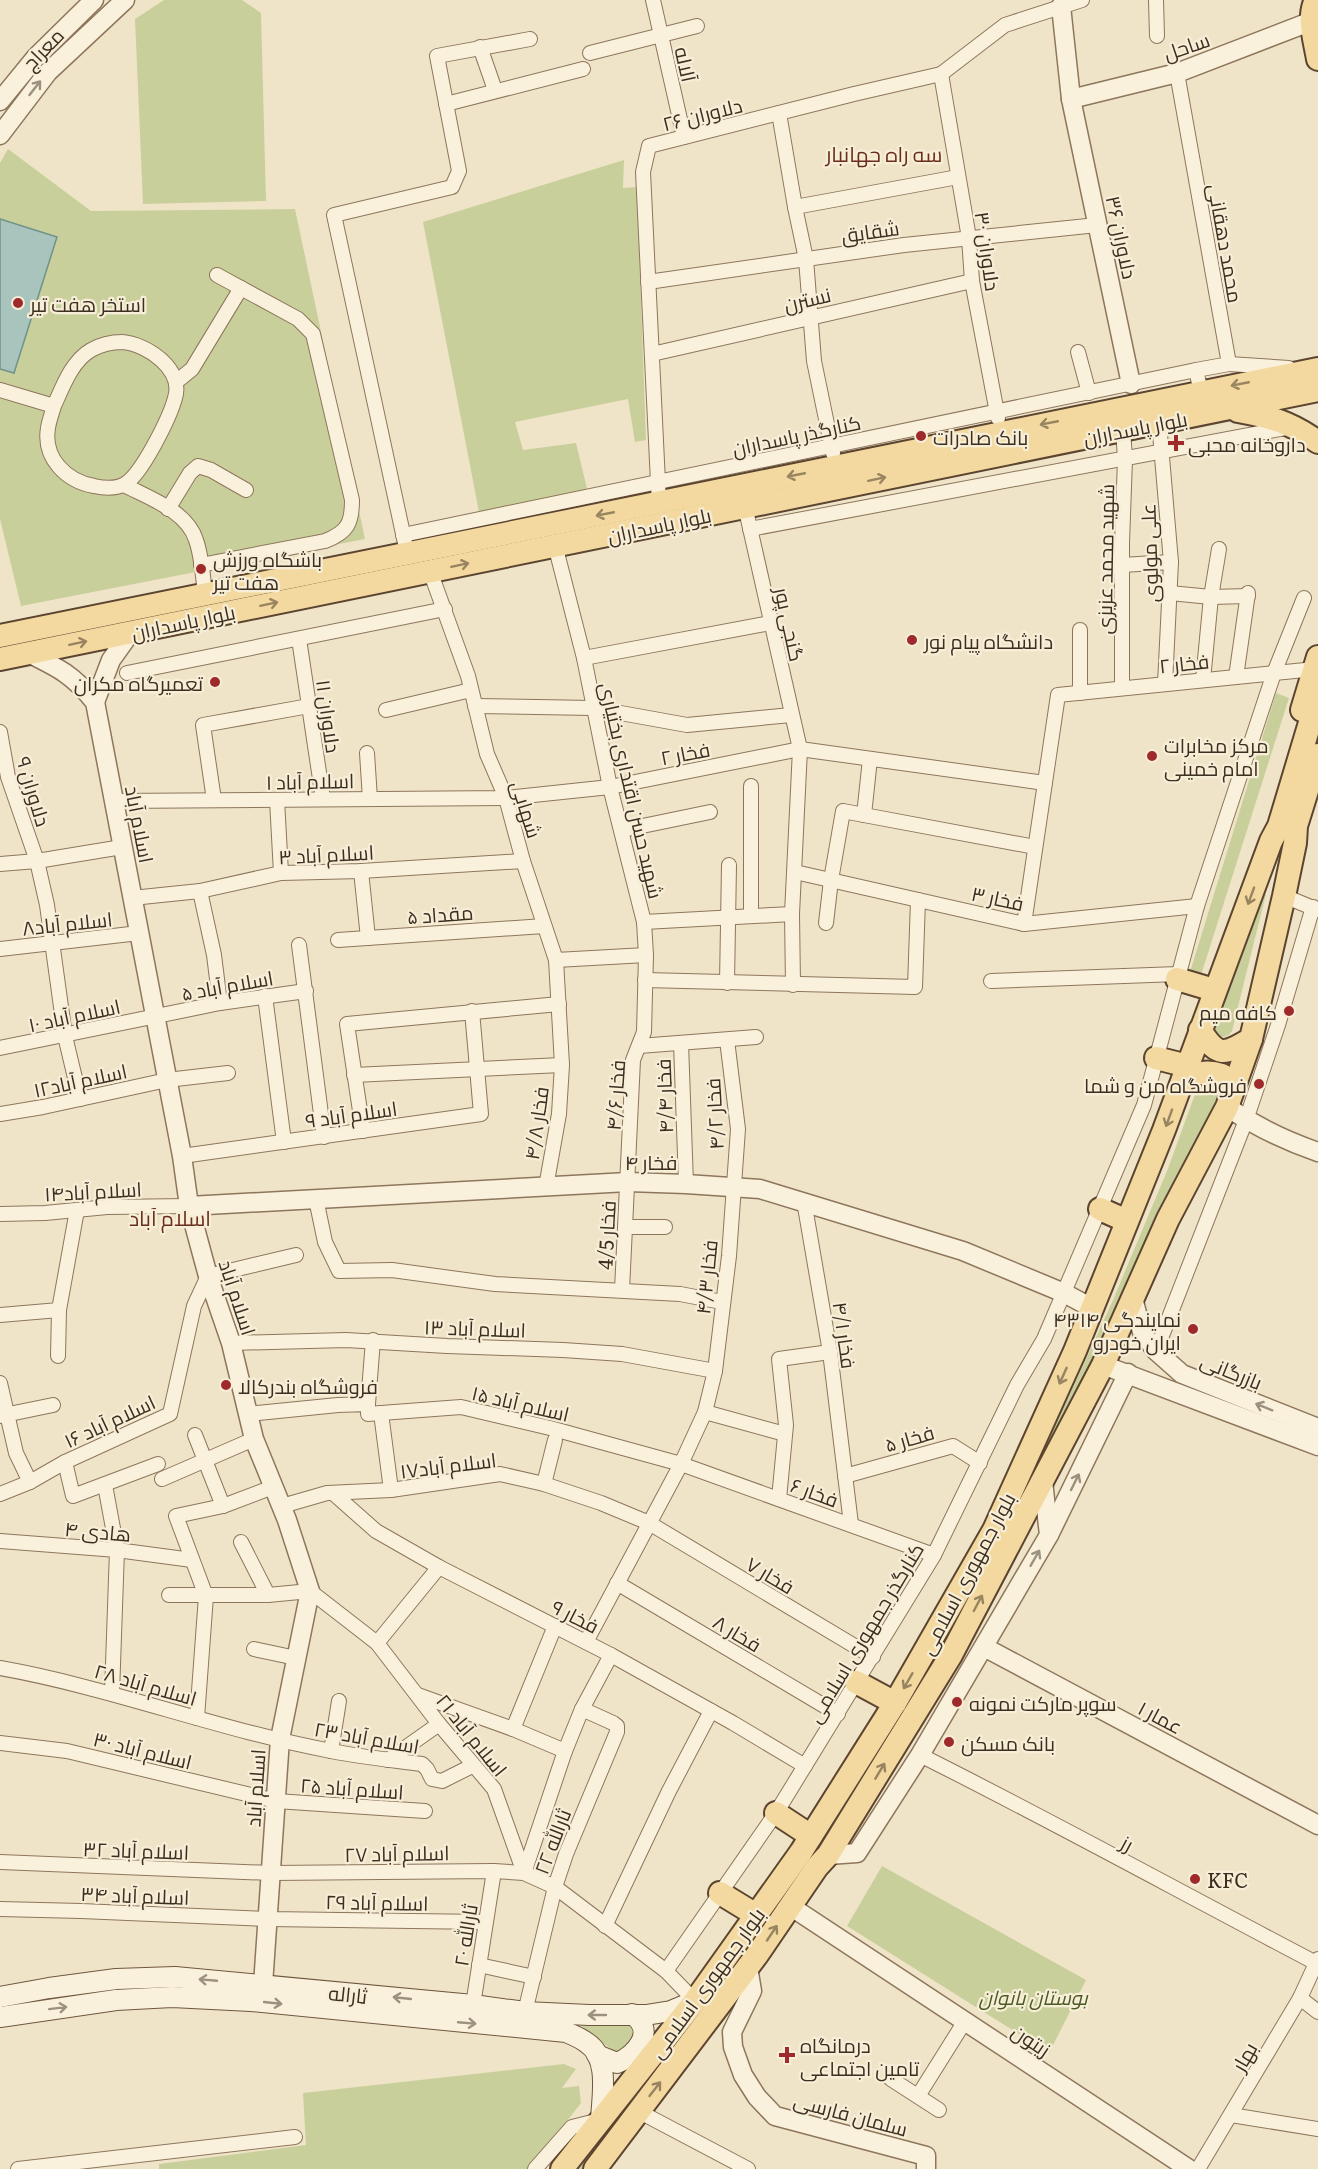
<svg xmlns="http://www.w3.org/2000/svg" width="1318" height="2169" font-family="Literata,Cairo,serif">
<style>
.green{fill:#c9cf9b}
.water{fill:#a9c4bc;stroke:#6f938a;stroke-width:1.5}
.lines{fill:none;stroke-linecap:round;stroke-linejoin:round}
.minor-casing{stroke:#8d765c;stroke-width:16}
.tertiary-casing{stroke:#8d765c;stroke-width:21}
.secondary-casing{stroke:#6f573f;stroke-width:22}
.primary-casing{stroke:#5b4430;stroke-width:26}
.minor{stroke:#faf1dc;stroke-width:14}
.tertiary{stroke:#faf1dc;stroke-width:18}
.secondary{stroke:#faf1dc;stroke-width:20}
.primary{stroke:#f3d9a0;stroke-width:22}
.oneway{stroke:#9c907e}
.oneway2{stroke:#988460}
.poi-dot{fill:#9e2a2b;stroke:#f7eed8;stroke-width:2}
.labels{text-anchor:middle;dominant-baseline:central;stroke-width:4.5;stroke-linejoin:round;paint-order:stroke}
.street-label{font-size:20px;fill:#3d2e20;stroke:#f7eed8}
.poi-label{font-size:20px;fill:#3d2e20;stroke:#f7eed8;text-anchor:start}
.park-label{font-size:20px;font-style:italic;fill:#4d5a26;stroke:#f7eed8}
.neighbourhood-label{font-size:21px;fill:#6b2e1e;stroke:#f7eed8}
</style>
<rect width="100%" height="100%" fill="#f0e4c8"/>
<g class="green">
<polygon points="164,0 242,0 261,13 266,201 143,204 135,19"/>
<polygon points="8,149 91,211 295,209 365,539 21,606 0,519 0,163"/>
<polygon points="624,160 623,188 637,187 646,440 635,442 628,399 515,422 523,450 576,443 589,497 479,512 423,222"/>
<polygon points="1276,693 1289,698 1201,975 1190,972"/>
<polygon points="1261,892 1266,894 1232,1031 1229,1035 1220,1038 1216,1036 1213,1029"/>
<polygon points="1210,1080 1218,1083 1220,1091 1036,1478 925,1681 861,1787 779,1910 585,2169 574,2169 980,1568 1070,1394 1113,1300 1167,1171 1198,1086"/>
<polygon points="882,1866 1086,1980 1049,2053 847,1926"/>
<path d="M573,2020h49l12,5 3,11 -17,19c-17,-10 -30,-24 -47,-35z"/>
<polygon points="564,2064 576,2069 562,2088 579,2086 581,2103 530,2169 159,2169 159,2164 306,2145 303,2093"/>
</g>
<polygon class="water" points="0,219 57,237 14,373 0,369"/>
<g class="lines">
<defs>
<g id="minor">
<polyline points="653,0 684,137"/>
<polyline points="1156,0 1157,36"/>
<polyline points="480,47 495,90"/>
<polyline points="590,53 697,26"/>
<polyline points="1177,73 1229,364 1196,370 1201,392"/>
<polyline points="941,74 969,238 972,281 998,418"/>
<polyline points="446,104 583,69"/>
<polyline points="779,113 795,207 958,177"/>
<polyline points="795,207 806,259 814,361 833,453"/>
<polyline points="648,282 904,245 1097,225"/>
<polyline points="1078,352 1089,393"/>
<polyline points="652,354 972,281"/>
<polyline points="1229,364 1289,368"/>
<polyline points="176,382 192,369 241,288"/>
<path d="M0,390l54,16c-2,7 -5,15 -6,22 -5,30 18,53 46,58 9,2 22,3 31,-2 17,-10 45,-67 50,-86 9,-28 -27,-54 -53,-56 -10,0 -22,3 -31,8 -19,11 -28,36 -37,56"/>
<polyline points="1159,422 1171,562 1165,684"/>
<path d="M124,485c25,13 63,26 72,55 6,17 7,37 9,55"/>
<polyline points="659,503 643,172 649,146 854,94 941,74 1005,25 1082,0"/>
<polyline points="745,506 800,749 792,914 793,985"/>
<polyline points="168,509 190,473 198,466 211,470 246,490"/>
<polyline points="750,529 1291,427"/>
<polyline points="403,535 1196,370"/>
<polyline points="405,543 334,215 452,187 459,171 437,56 530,39"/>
<polyline points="555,545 584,658 610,787 644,922 646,955 644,1032 633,1060 622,1290"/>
<path d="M201,565l124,-24c23,-9 27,-18 27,-41l-39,-166 -15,-15 -81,-44"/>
<polyline points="1122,565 1171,562"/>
<polyline points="430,571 468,676 487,754 506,798 523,861 556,960 562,1065 559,1114 546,1187"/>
<polyline points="1170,593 1211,597 1248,596"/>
<polyline points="1080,630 1080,693"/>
<polyline points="299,639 323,799"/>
<polyline points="584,658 770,623"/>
<polyline points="127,673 445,609"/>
<polyline points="1236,677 1248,593"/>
<polyline points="1203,680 1211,597 1219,549"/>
<polyline points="1122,688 1122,543 1125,459 1123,429"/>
<polyline points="475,706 593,708 687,725 791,715"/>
<polyline points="386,710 471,690"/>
<polyline points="0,732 8,777 37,861 47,905 65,1036 80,1099"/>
<polyline points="367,753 370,799"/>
<polyline points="870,759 864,815 1035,847"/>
<polyline points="751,786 751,916"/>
<polyline points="214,800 203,725 309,706"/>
<polyline points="277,800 281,873"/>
<polyline points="113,801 506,798 610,787 800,749 1045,783"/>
<polyline points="623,830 710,812"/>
<polyline points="0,864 37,861 122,847"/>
<polyline points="361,871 368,938"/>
<polyline points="795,872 1024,924 1197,906"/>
<polyline points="200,891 214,955 220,1003"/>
<polyline points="1284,896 1318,910"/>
<polyline points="132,898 200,891 281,873 361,871 523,861"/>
<polyline points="644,922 792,914"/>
<polyline points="826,923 831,880 843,811 864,815"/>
<polyline points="1024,924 1058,695 1315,669"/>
<polyline points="338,940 544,926"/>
<polyline points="299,945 324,1137"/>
<polyline points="0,949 139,933"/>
<polyline points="556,960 646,955"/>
<polyline points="645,980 915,987 918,900"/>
<polyline points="991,981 1178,974"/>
<polyline points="727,983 729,865"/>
<polyline points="265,996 284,1142"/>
<polyline points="681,1043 686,1184"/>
<polyline points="639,1046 756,1037"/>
<polyline points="0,1048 220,1003 306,991"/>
<polyline points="354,1075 562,1065"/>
<polyline points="0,1114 43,1107 167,1080 228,1073"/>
<polyline points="363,1131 347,1024 559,1004"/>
<polyline points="182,1156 481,1114 472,1011"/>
<polyline points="316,1199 325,1242 339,1271 392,1270 495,1284 680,1294 722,1302"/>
<polyline points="804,1201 830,1352 851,1524"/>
<polyline points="0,1214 45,1213 107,1207 189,1206"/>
<polyline points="625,1227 665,1227"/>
<polyline points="0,1315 59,1310 77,1210"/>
<polyline points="231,1343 346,1340 447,1346 563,1350 622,1354 715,1371"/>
<polyline points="1156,1351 1246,1120 1278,1025 1313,907"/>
<polyline points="58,1356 59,1310"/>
<polyline points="0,1383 16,1453 30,1482"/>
<polyline points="368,1404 373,1340"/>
<polyline points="705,1412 785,1434"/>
<polyline points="381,1413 391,1490"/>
<polyline points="248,1414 338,1405 368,1404 368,1414 461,1407 550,1428 681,1464 934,1555"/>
<polyline points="0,1416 53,1405"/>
<polyline points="195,1435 223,1506"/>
<polyline points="65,1462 73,1496 158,1464"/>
<polyline points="845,1476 953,1446 980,1463"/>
<polyline points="162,1479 254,1439"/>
<polyline points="544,1484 555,1440"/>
<polyline points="105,1485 117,1550 112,1693"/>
<polyline points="333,1493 376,1531 439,1567 611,1655 733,1723 805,1766"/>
<polyline points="0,1494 30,1482 65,1462 170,1414 194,1306 208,1276 296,1255"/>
<polyline points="779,1499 786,1425 779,1359 830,1352"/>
<polyline points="282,1506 327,1493 391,1490 500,1474 544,1484 601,1503 649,1523 873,1657"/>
<polyline points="0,1541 117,1550 192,1560"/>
<polyline points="241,1542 268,1595"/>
<polyline points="617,1583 838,1714"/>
<polyline points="169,1595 268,1595 310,1591 377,1643 439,1724 494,1789 524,1873 555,1887 666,1971 695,2001"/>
<polyline points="586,1642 681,1464 705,1412 715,1371 729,1256 738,1129 727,1040"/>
<polyline points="377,1643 439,1567"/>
<polyline points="254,1649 296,1658"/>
<path d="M0,1668c112,20 219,62 331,83 30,6 61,9 91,13l5,5 5,10 10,2 30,-15"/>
<polyline points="418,1695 513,1729 565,1751 582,1709 611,1655"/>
<polyline points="197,1718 206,1596 176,1516 223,1506 273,1487"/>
<polyline points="513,1729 555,1626"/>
<polyline points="0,1743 67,1751 276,1801 425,1811"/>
<polyline points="331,1751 339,1701"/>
<path d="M920,1755c134,67 264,139 396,208"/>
<polyline points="388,1760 439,1724"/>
<polyline points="0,1862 271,1873 494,1871 524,1873 565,1751"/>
<polyline points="0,1909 81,1911 268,1919 485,1922"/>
<polyline points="605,1926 669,1791 711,1711"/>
<polyline points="479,1965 534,1977"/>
<polyline points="666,1971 776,1813 934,1555 1017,1385 1044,1339 1144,1105 1197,906 1274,673 1304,598"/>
<polyline points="1300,1998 1318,2012"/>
<polyline points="473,2005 494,1871"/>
<polyline points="525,2012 555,1887 566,1854 617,1732 617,1726 613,1723 582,1709"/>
<polyline points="891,2079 939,2110"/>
<polyline points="918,2096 965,2021"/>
<polyline points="638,2111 748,2169"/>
<polyline points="1231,2115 1318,2129"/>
<polyline points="18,2169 295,2137"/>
<polyline points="535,2169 572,2127 600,2120"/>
<polyline points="1198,2169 1300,1998 1318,1959"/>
</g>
<g id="tertiary">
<polyline points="1061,6 1071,99 1131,384"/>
<polyline points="1071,99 1177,73 1312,21"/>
<polyline points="0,101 36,57 94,0"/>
<polyline points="0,135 48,72 125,0"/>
<path d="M28,653c31,15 45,22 67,49l87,454 7,50 19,70 23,67 23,96 33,81 23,71 -30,148 -17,246"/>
<polyline points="95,702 111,660 131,632"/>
<path d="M1227,1107c28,19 59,34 91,45"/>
<polyline points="189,1206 628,1182 686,1184 760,1189 963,1251 1064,1293 1092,1308"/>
<polyline points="1133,1298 1142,1332 1156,1351 1182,1374 1318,1428"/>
<polyline points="1103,1365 1318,1446"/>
<polyline points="1049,1535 1128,1373"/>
<polyline points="984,1647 1318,1825"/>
<polyline points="828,1855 857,1853 920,1755 1049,1535 1043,1481"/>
<polyline points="790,1906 1189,2169"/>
<polyline points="748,1967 752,1991 732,2032 733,2047 743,2075 757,2097 775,2116 926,2156 926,2169"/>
</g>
<g id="secondary">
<polyline points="0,1997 49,1988 116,1979 175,1977 473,2005 525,2012 589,2015 646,2015 671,2011 695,2001"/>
<path d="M0,2017l116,-17 56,-3 79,4 315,31c7,3 15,6 21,11 23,15 15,53 14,77"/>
<path d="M597,2055l20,8c20,-8 40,-33 15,-49"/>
</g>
<g id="primary">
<path d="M1316,0c-9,17 -1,41 2,59"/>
<path d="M1238,411c33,6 52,11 80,31"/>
<polyline points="0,636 1318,369"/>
<polyline points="0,659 1318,390"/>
<polyline points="1302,710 1318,657"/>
<polyline points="1177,979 1214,990"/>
<path d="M1200,1030c18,28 24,25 51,9"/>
<polyline points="1156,1058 1188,1066"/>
<path d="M1183,1080c14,-7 23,-10 39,-5l10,17"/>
<polyline points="1100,1209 1127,1221"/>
<polyline points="856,1682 895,1703"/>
<polyline points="776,1813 811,1836"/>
<polyline points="720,1893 756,1915"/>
<polyline points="562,2169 695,2001 801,1852 895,1703 994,1530 1075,1351 1164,1130 1271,841 1279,826 1318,696"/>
<polyline points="595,2169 757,1955 817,1867 828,1855 951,1655 1103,1365 1168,1219 1227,1107 1251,1039 1284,896 1295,843 1296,826 1318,755"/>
</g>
</defs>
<use href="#minor" class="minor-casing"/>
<use href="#tertiary" class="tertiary-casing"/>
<use href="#secondary" class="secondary-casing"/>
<use href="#primary" class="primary-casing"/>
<use href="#minor" class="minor"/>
<use href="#tertiary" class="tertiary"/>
<use href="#secondary" class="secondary"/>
<use href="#primary" class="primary"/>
</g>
<defs><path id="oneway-shaft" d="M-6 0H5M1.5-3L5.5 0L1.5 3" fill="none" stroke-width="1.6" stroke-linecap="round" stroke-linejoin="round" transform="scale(1.5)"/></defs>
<g class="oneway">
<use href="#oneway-shaft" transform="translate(35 88) rotate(-52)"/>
<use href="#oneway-shaft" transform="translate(1264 1407) rotate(-158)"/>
<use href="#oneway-shaft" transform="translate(1075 1482) rotate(-64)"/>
<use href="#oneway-shaft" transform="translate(1035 1558) rotate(-60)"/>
<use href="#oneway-shaft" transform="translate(208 1980) rotate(-175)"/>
<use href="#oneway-shaft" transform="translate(402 1998) rotate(-174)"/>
<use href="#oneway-shaft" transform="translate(273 2003) rotate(6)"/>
<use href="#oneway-shaft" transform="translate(58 2008) rotate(-7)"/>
<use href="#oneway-shaft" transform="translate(597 2015) rotate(-180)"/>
<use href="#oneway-shaft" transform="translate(467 2023) rotate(5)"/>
</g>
<g class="oneway2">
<use href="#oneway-shaft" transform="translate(1240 384) rotate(169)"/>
<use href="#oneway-shaft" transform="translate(1049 423) rotate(169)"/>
<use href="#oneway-shaft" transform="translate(796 475) rotate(169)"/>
<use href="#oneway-shaft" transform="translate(877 479) rotate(-12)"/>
<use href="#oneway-shaft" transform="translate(605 514) rotate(169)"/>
<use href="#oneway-shaft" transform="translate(460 565) rotate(-12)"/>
<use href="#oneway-shaft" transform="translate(269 604) rotate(-12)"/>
<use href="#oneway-shaft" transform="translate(78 643) rotate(-12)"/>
<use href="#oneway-shaft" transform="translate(1251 896) rotate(110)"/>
<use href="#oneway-shaft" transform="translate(1169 1118) rotate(110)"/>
<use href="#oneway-shaft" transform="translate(1063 1376) rotate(114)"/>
<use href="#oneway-shaft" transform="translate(978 1603) rotate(-62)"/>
<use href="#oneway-shaft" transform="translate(908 1681) rotate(120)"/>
<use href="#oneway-shaft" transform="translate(880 1771) rotate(-59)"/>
<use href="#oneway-shaft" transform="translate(772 1933) rotate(-56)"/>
<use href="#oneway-shaft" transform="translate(655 2089) rotate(-52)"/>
</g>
<g class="poi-dot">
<circle cx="18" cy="303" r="6"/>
<circle cx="921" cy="436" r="6"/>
<path d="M1173 434h6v6h6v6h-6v6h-6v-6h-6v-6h6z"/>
<circle cx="201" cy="569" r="6"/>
<circle cx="912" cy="640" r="6"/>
<circle cx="215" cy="682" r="6"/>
<circle cx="1152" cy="756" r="6"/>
<circle cx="1289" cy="1011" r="6"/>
<circle cx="1259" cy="1084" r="6"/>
<circle cx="1193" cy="1329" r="6"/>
<circle cx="226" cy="1385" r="6"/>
<circle cx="957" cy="1702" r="6"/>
<circle cx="949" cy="1742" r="6"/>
<circle cx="1195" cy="1879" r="6"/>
<path d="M784 2046h6v6h6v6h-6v6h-6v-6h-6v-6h6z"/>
</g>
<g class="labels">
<g class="street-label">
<text transform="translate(1186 45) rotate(-19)">ساحل</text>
<text transform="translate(42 48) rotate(-46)">معراج</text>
<text transform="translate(687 64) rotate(77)">آلاله</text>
<text transform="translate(702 113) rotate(-14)">دلاوران ۲۶</text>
<text transform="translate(870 230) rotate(-8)">شقایق</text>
<text transform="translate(1123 237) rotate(78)">دلاوران ۳۶</text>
<text transform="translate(1227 243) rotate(80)">محمد دهقانی</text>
<text transform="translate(989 251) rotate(82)">دلاوران ۳۰</text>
<text transform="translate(807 298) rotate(-13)">نسترن</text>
<text transform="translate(1135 427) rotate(-11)">بلوار پاسداران</text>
<text transform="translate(796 434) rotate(-12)">کنارگذر پاسداران</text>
<text transform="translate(659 524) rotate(-12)">بلوار پاسداران</text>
<text transform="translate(1148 553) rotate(-92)">علی مولوی</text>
<text transform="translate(1104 559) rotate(-89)">شهید محمد عزیزی</text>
<text transform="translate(183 621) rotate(-12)">بلوار پاسداران</text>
<text transform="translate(791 624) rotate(78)">گنجی پور</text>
<text transform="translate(1184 662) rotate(-6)">فخار ۲</text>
<text transform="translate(330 716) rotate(82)">دلاوران ۱۱</text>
<text transform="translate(685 752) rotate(-11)">فخار ۲</text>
<text transform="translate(310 780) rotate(-1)">اسلام آباد ۱</text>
<text transform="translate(633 790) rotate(77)">شهید حسن اقتداری بختیاری</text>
<text transform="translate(35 791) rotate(73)">دلاوران ۹</text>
<text transform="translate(528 809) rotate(73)">شهابی</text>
<text transform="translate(141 824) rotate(79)">اسلام آباد</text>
<text transform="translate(326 853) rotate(-3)">اسلام آباد ۳</text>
<text transform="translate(998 897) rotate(12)">فخار ۳</text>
<text transform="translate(440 913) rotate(-4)">مقداد ۵</text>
<text transform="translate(67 922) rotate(-6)">اسلام آباد۸</text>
<text transform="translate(227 984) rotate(-10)">اسلام آباد ۵</text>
<text transform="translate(74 1014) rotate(-12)">اسلام آباد ۱۰</text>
<text transform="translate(80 1079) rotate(-12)">اسلام آباد۱۲</text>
<text transform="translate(614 1095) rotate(-86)">فخار ۴/۶</text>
<text transform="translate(663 1096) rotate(-92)">فخار ۴/۴</text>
<text transform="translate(351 1113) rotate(-8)">اسلام آباد ۹</text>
<text transform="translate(713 1114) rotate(-93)">فخار ۴/۲</text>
<text transform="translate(535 1123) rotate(-82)">فخار ۴/۸</text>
<text x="651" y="1161">فخار ۴</text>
<text transform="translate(93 1190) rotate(-3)">اسلام آباد۱۴</text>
<text transform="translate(605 1235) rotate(-87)">فخار 4/5</text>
<text transform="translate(705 1277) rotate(-84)">فخار ۴/۳</text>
<text transform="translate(239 1297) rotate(72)">اسلام آباد</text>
<text transform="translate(475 1327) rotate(2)">اسلام آباد ۱۳</text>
<text transform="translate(846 1335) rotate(82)">فخار ۴/۱</text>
<text transform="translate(1232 1370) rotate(22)">بازرگانی</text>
<text transform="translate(521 1402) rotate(13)">اسلام آباد ۱۵</text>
<text transform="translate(109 1420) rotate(-25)">اسلام آباد ۱۶</text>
<text transform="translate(909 1437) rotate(-16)">فخار ۵</text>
<text transform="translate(448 1464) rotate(-7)">اسلام آباد۱۷</text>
<text transform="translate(815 1491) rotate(20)">فخار ۶</text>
<text transform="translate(98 1530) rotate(5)">هادی ۴</text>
<text transform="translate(966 1573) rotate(-62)">بلوار جمهوری اسلامی</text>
<text transform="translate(771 1574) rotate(31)">فخار ۷</text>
<text transform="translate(576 1615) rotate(27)">فخار ۹</text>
<text transform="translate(738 1632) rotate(31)">فخار ۸</text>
<text transform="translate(864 1632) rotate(-59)">کنارگذر جمهوری اسلامی</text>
<text transform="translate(146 1683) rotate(16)">اسلام آباد ۲۸</text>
<text transform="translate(1161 1716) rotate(28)">عمار ۱</text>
<text transform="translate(473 1734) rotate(51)">اسلام آباد ۲۱</text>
<text transform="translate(367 1736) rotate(10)">اسلام آباد ۲۳</text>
<text transform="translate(143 1749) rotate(14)">اسلام آباد ۳۰</text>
<text transform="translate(352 1787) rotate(4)">اسلام آباد ۲۵</text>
<text transform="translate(254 1788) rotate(-86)">اسلام آباد</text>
<text transform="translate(551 1841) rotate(-69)">ثارالله ۲۲</text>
<text transform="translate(1128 1842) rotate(29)">رز</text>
<text transform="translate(136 1849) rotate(2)">اسلام آباد ۳۲</text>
<text transform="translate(397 1852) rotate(-1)">اسلام آباد ۲۷</text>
<text transform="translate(135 1894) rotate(2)">اسلام آباد ۳۴</text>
<text transform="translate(377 1901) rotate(1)">اسلام آباد ۲۹</text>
<text transform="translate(464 1935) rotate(-81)">ثارالله ۲۰</text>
<text transform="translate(706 1982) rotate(-54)">بلوار جمهوری اسلامی</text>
<text transform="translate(348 1993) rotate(6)">ثاراله</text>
<text transform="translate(1032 2039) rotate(34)">زیتون</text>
<text transform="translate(1243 2056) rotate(-60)">بهار</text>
<text transform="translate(851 2113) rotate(15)">سلمان فارسی</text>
</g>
<g class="poi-label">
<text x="30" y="303">استخر هفت تیر</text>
<text x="933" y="436">بانک صادرات</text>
<text x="1188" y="443">داروخانه محبی</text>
<text x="213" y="558">باشگاه ورزش<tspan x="213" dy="23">هفت تیر</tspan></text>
<text x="924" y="640">دانشگاه پیام نور</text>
<text x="203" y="682" text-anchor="end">تعمیرگاه مکران</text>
<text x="1164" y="744">مرکز مخابرات<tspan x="1164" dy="23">امام خمینی</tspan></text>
<text x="1277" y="1011" text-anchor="end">کافه میم</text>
<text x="1247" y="1084" text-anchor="end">فروشگاه من و شما</text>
<text x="1181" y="1318" text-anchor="end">نمایندگی ۴۳۱۴<tspan x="1181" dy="23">ایران خودرو</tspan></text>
<text x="238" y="1385">فروشگاه بندرکالا</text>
<text x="969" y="1702">سوپر مارکت نمونه</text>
<text x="961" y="1742">بانک مسکن</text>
<text x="1207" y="1879">KFC</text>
<text x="800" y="2044">درمانگاه<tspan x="800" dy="23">تامین اجتماعی</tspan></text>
</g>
<g class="park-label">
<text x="1033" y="1996">بوستان بانوان</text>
</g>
<g class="neighbourhood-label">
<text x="884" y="152">سه راه جهانبار</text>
<text x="170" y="1216">اسلام آباد</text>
</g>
</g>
</svg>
